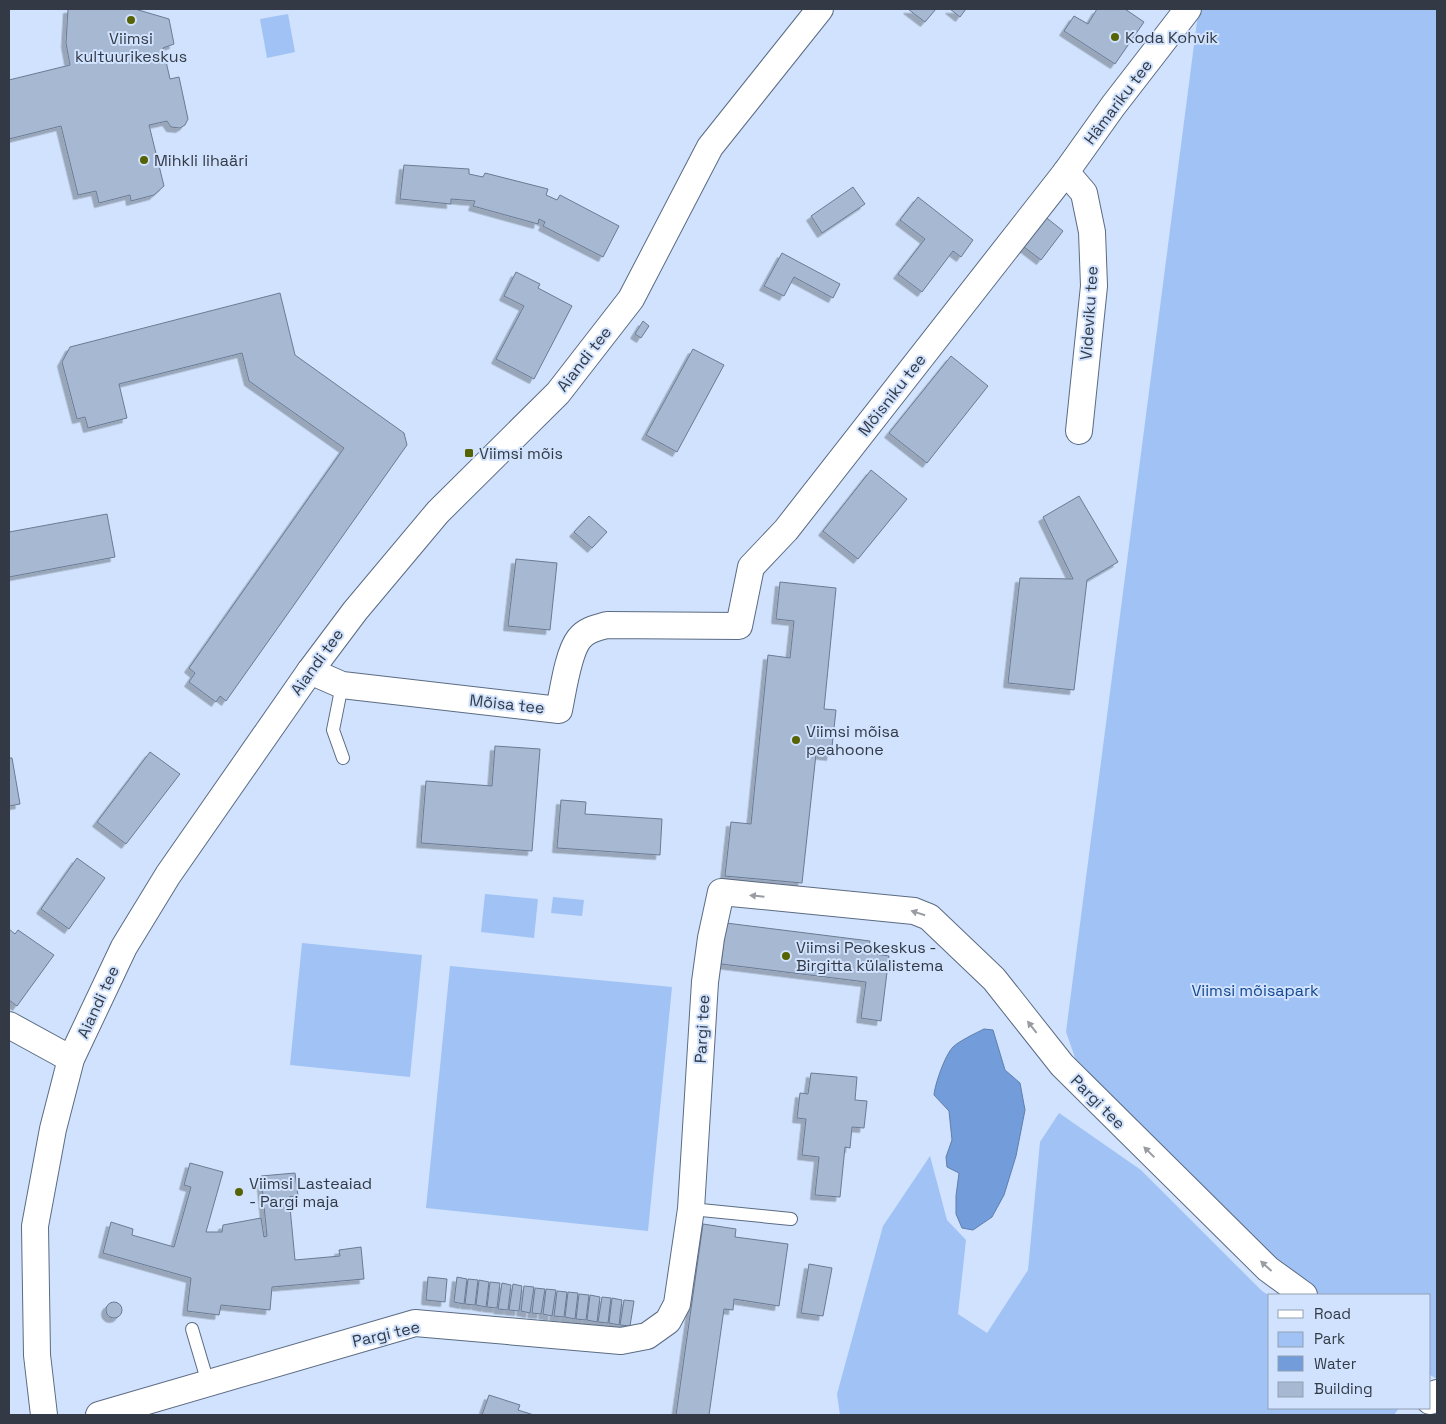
<svg xmlns="http://www.w3.org/2000/svg" width="1446" height="1424" font-family="'Space Grotesk',sans-serif">
<style>
.green{fill:#a1c2f4}
.water{fill:#739cda;stroke:#607fad}
.building{fill:#a6b8d2;stroke:#6b7b93;filter:url(#shadow)}
.lines{fill:none;stroke-linecap:round;stroke-linejoin:round}
.lane-casing{stroke:#5b6b83;stroke-width:14}
.street-casing{stroke:#5b6b83;stroke-width:28}
.lane{stroke:#fff;stroke-width:12}
.street{stroke:#fff;stroke-width:26}
.oneway{fill:#999ca2}
.poi-dot{fill:#576200;stroke:#d0e2fd;stroke-width:2}
.labels{text-anchor:middle;dominant-baseline:central;stroke-width:4;stroke-linejoin:round;paint-order:stroke}
.poi-label{font-size:16px;fill:#333a45;stroke:#d0e2fd;text-anchor:start}
.street-label{font-size:16px;fill:#333a45;stroke:#d0e2fd}
.park-label{font-size:16px;fill:#134790;stroke:#d0e2fd}
</style>
<defs>
<filter id="shadow"><feDropShadow dx="-4.5" dy="4.5" stdDeviation="0" flood-color="#0004"/></filter>
</defs>
<rect width="100%" height="100%" fill="#d0e2fd"/>
<g class="green">
<polygon points="1201,9 1437,9 1437,1379 1430,1375 1430,1295 1319,1295 1247,1234 1079,1069 1066,1032 1198,14"/>
<polygon points="288,14 295,52 267,58 260,19"/>
<polygon points="485,894 538,899 534,938 481,932"/>
<polygon points="553,897 584,900 582,916 551,913"/>
<polygon points="302,943 422,955 410,1077 290,1065"/>
<polygon points="450,966 672,987 648,1231 426,1208"/>
<polygon points="1059,1113 1141,1170 1262,1291 1270,1296 1270,1408 1399,1408 1394,1415 840,1415 837,1394 883,1226 930,1156 947,1220 966,1240 958,1314 987,1333 1028,1270 1040,1142"/>
</g>
<path class="water" d="M984,1029l9,1 12,40 15,13 5,27 -9,46 -12,39 -12,22 -19,13 -11,-2 -6,-14v-18l3,-23 -12,-6 -1,-10 6,-17 -3,-29 -15,-16c1,-11 11,-40 19,-48 6,-6 23,-14 31,-18z"/>
<g class="building">
<polygon points="68,9 135,9 169,19 174,44 163,48 170,79 179,77 188,119 185,125 180,128 171,127 167,121 149,125 164,186 154,195 131,201 130,195 99,203 96,191 78,195 61,126 9,139 9,80 70,65 66,43"/>
<polygon points="908,9 936,9 925,22"/>
<polygon points="950,9 966,9 960,17"/>
<polygon points="1097,9 1125,9 1144,22 1115,64 1064,31 1074,16 1088,24"/>
<polygon points="404,165 469,169 469,174 483,177 485,173 548,189 546,195 557,200 560,195 619,226 603,257 543,226 545,222 539,219 538,224 473,206 475,201 451,199 451,204 400,199"/>
<polygon points="853,187 865,204 822,233 811,216"/>
<polygon points="918,197 973,240 961,257 953,251 922,292 898,274 925,239 900,220"/>
<polygon points="1043,215 1063,231 1041,260 1020,244"/>
<polygon points="782,253 840,284 833,298 794,277 784,296 764,286"/>
<polygon points="516,272 540,284 538,288 572,306 534,379 496,359 524,306 504,296"/>
<polygon points="280,293 295,355 404,433 407,445 226,701 220,696 216,702 189,682 195,673 189,668 344,448 249,381 242,353 119,384 127,418 88,428 85,417 77,419 62,362 70,347"/>
<polygon points="643,321 649,326 641,338 635,334"/>
<polygon points="693,349 724,365 677,452 646,435"/>
<polygon points="951,356 988,386 927,463 889,433"/>
<polygon points="871,470 907,499 858,559 823,531"/>
<polygon points="1079,496 1118,562 1087,580 1074,690 1008,683 1020,578 1073,579 1043,517"/>
<polygon points="107,514 115,557 9,577 9,532"/>
<polygon points="589,516 607,532 592,548 574,532"/>
<polygon points="516,559 557,563 550,630 508,626"/>
<polygon points="780,582 836,588 824,709 836,710 831,756 816,754 802,883 725,876 731,822 751,824 768,655 790,658 794,621 776,619"/>
<polygon points="495,746 540,749 532,851 421,843 426,781 492,786"/>
<polygon points="150,752 180,774 126,844 97,822"/>
<polygon points="9,758 12,758 20,804 9,806"/>
<polygon points="561,800 586,802 585,814 662,819 660,855 557,848"/>
<polygon points="77,858 105,878 69,929 41,909"/>
<polygon points="726,923 870,941 868,953 889,956 881,1021 861,1018 866,982 721,964"/>
<polygon points="9,929 15,934 18,930 54,955 17,1006 9,1000"/>
<polygon points="811,1073 857,1077 855,1100 867,1101 864,1128 852,1127 850,1148 845,1147 840,1197 815,1195 819,1157 802,1155 806,1119 797,1118 800,1093 808,1094"/>
<polygon points="190,1163 223,1172 206,1232 222,1232 223,1225 261,1218 264,1237 267,1236 261,1176 295,1173 298,1196 289,1197 295,1260 340,1256 339,1250 361,1247 364,1279 272,1287 270,1310 221,1305 219,1315 187,1311 191,1278 103,1253 111,1222 133,1229 132,1235 174,1247 191,1187 184,1185"/>
<polygon points="703,1224 736,1229 735,1237 788,1244 779,1306 734,1299 733,1310 724,1309 709,1415 676,1415"/>
<polygon points="809,1264 832,1268 823,1316 801,1313"/>
<polygon points="428,1277 447,1279 445,1302 426,1300"/>
<polygon points="457,1277 467,1279 464,1304 454,1302"/>
<polygon points="468,1279 478,1280 475,1305 465,1304"/>
<polygon points="479,1280 489,1282 486,1307 476,1305"/>
<polygon points="490,1282 500,1283 497,1308 487,1307"/>
<polygon points="502,1283 511,1285 508,1310 498,1309"/>
<polygon points="513,1284 522,1286 519,1311 509,1310"/>
<polygon points="524,1286 534,1287 530,1313 521,1311"/>
<polygon points="535,1288 545,1289 541,1314 532,1313"/>
<polygon points="546,1289 556,1290 552,1316 543,1314"/>
<polygon points="557,1291 567,1292 564,1317 554,1316"/>
<polygon points="568,1292 578,1293 575,1319 565,1317"/>
<polygon points="579,1294 589,1295 586,1320 576,1319"/>
<polygon points="590,1295 600,1297 597,1322 587,1320"/>
<polygon points="602,1297 611,1298 608,1323 598,1322"/>
<polygon points="612,1298 622,1300 619,1325 609,1323"/>
<polygon points="624,1300 634,1301 630,1326 620,1325"/>
<circle cx="114" cy="1310" r="8"/>
<polygon points="489,1395 520,1405 518,1410 534,1415 482,1415"/>
</g>
<g class="lines">
<defs>
<g id="lane">
<polyline points="342,685 333,730 343,758"/>
<polyline points="691,1209 791,1219"/>
<polyline points="192,1329 208,1383"/>
</g>
<g id="street">
<polyline points="1066,172 1084,193 1092,232 1094,286 1079,431"/>
<path d="M310,671l32,14 217,25c4,-19 9,-57 20,-71 7,-9 17,-11 28,-14l132,1 12,-59 35,-37 280,-358 47,-66 75,-97"/>
<polyline points="9,1025 71,1059"/>
<polyline points="1430,1401 1437,1393"/>
<polyline points="44,1415 37,1355 35,1226 53,1129 71,1059 124,947 168,875 310,671 355,611 438,512 558,393 631,299 710,147 820,9"/>
<polyline points="99,1415 415,1323 621,1341 647,1336 668,1321 677,1304 691,1209 705,982 711,938 721,892 914,911 929,917 994,979 1062,1065 1268,1269 1304,1295"/>
</g>
</defs>
<use href="#lane" class="lane-casing"/>
<use href="#street" class="street-casing"/>
<use href="#lane" class="lane"/>
<use href="#street" class="street"/>
</g>
<defs><path id="oneway-solid" d="M-6-.8H1V-3.2L6.5 0L1 3.2V.8H-6Z" transform="scale(1.25)"/></defs>
<g class="oneway">
<use href="#oneway-solid" transform="translate(757 896) rotate(-174)"/>
<use href="#oneway-solid" transform="translate(918 913) rotate(-162)"/>
<use href="#oneway-solid" transform="translate(1032 1027) rotate(-128)"/>
<use href="#oneway-solid" transform="translate(1149 1152) rotate(-136)"/>
<use href="#oneway-solid" transform="translate(1266 1266) rotate(-138)"/>
</g>
<g class="poi-dot">
<circle cx="131" cy="20" r="5"/>
<circle cx="1115" cy="37" r="5"/>
<circle cx="144" cy="160" r="5"/>
<rect x="464" y="448" width="10" height="10" rx="2.5"/>
<circle cx="796" cy="740" r="5"/>
<circle cx="786" cy="956" r="5"/>
<circle cx="239" cy="1192" r="5"/>
</g>
<g class="labels">
<g class="poi-label">
<text x="1125" y="37">Koda Kohvik</text>
<text x="131" y="38" text-anchor="middle">Viimsi<tspan x="131" dy="18">kultuurikeskus</tspan></text>
<text x="154" y="160">Mihkli lihaäri</text>
<text x="479" y="453">Viimsi mõis</text>
<text x="806" y="731">Viimsi mõisa<tspan x="806" dy="18">peahoone</tspan></text>
<text x="796" y="947">Viimsi Peokeskus -<tspan x="796" dy="18">Birgitta külalistema</tspan></text>
<text x="249" y="1183">Viimsi Lasteaiad<tspan x="249" dy="18">- Pargi maja</tspan></text>
</g>
<g class="street-label">
<text transform="translate(1118 102) rotate(-53)">Hämariku tee</text>
<text transform="translate(1089 313) rotate(-86)">Videviku tee</text>
<text transform="translate(584 359) rotate(-52)">Aiandi tee</text>
<text transform="translate(892 395) rotate(-52)">Mõisniku tee</text>
<text transform="translate(317 662) rotate(-54)">Aiandi tee</text>
<text transform="translate(507 704) rotate(6)">Mõisa tee</text>
<text transform="translate(98 1002) rotate(-65)">Aiandi tee</text>
<text transform="translate(702 1029) rotate(-87)">Pargi tee</text>
<text transform="translate(1098 1102) rotate(45)">Pargi tee</text>
<text transform="translate(386 1334) rotate(-13)">Pargi tee</text>
</g>
<g class="park-label">
<text x="1255" y="990">Viimsi mõisapark</text>
</g>
</g>
<rect width="1446" height="1424" fill="none" stroke="#333a45" stroke-width="20"/>
<rect x="1268" y="1294" width="162" height="115" fill="#d0e2fd" stroke="#919fb3"/>
<rect x="1278" y="1310" width="25" height="8" fill="#ffffff" stroke="#919fb3"/>
<text x="1314" y="1319" font-size="15" fill="#333a45">Road</text>
<rect x="1278" y="1332" width="25" height="15" fill="#a1c2f4" stroke="#919fb3"/>
<text x="1314" y="1344" font-size="15" fill="#333a45">Park</text>
<rect x="1278" y="1356" width="25" height="15" fill="#739cda" stroke="#919fb3"/>
<text x="1314" y="1369" font-size="15" fill="#333a45">Water</text>
<rect x="1278" y="1382" width="25" height="15" fill="#a6b8d2" stroke="#919fb3"/>
<text x="1314" y="1394" font-size="15" fill="#333a45">Building</text>
</svg>
